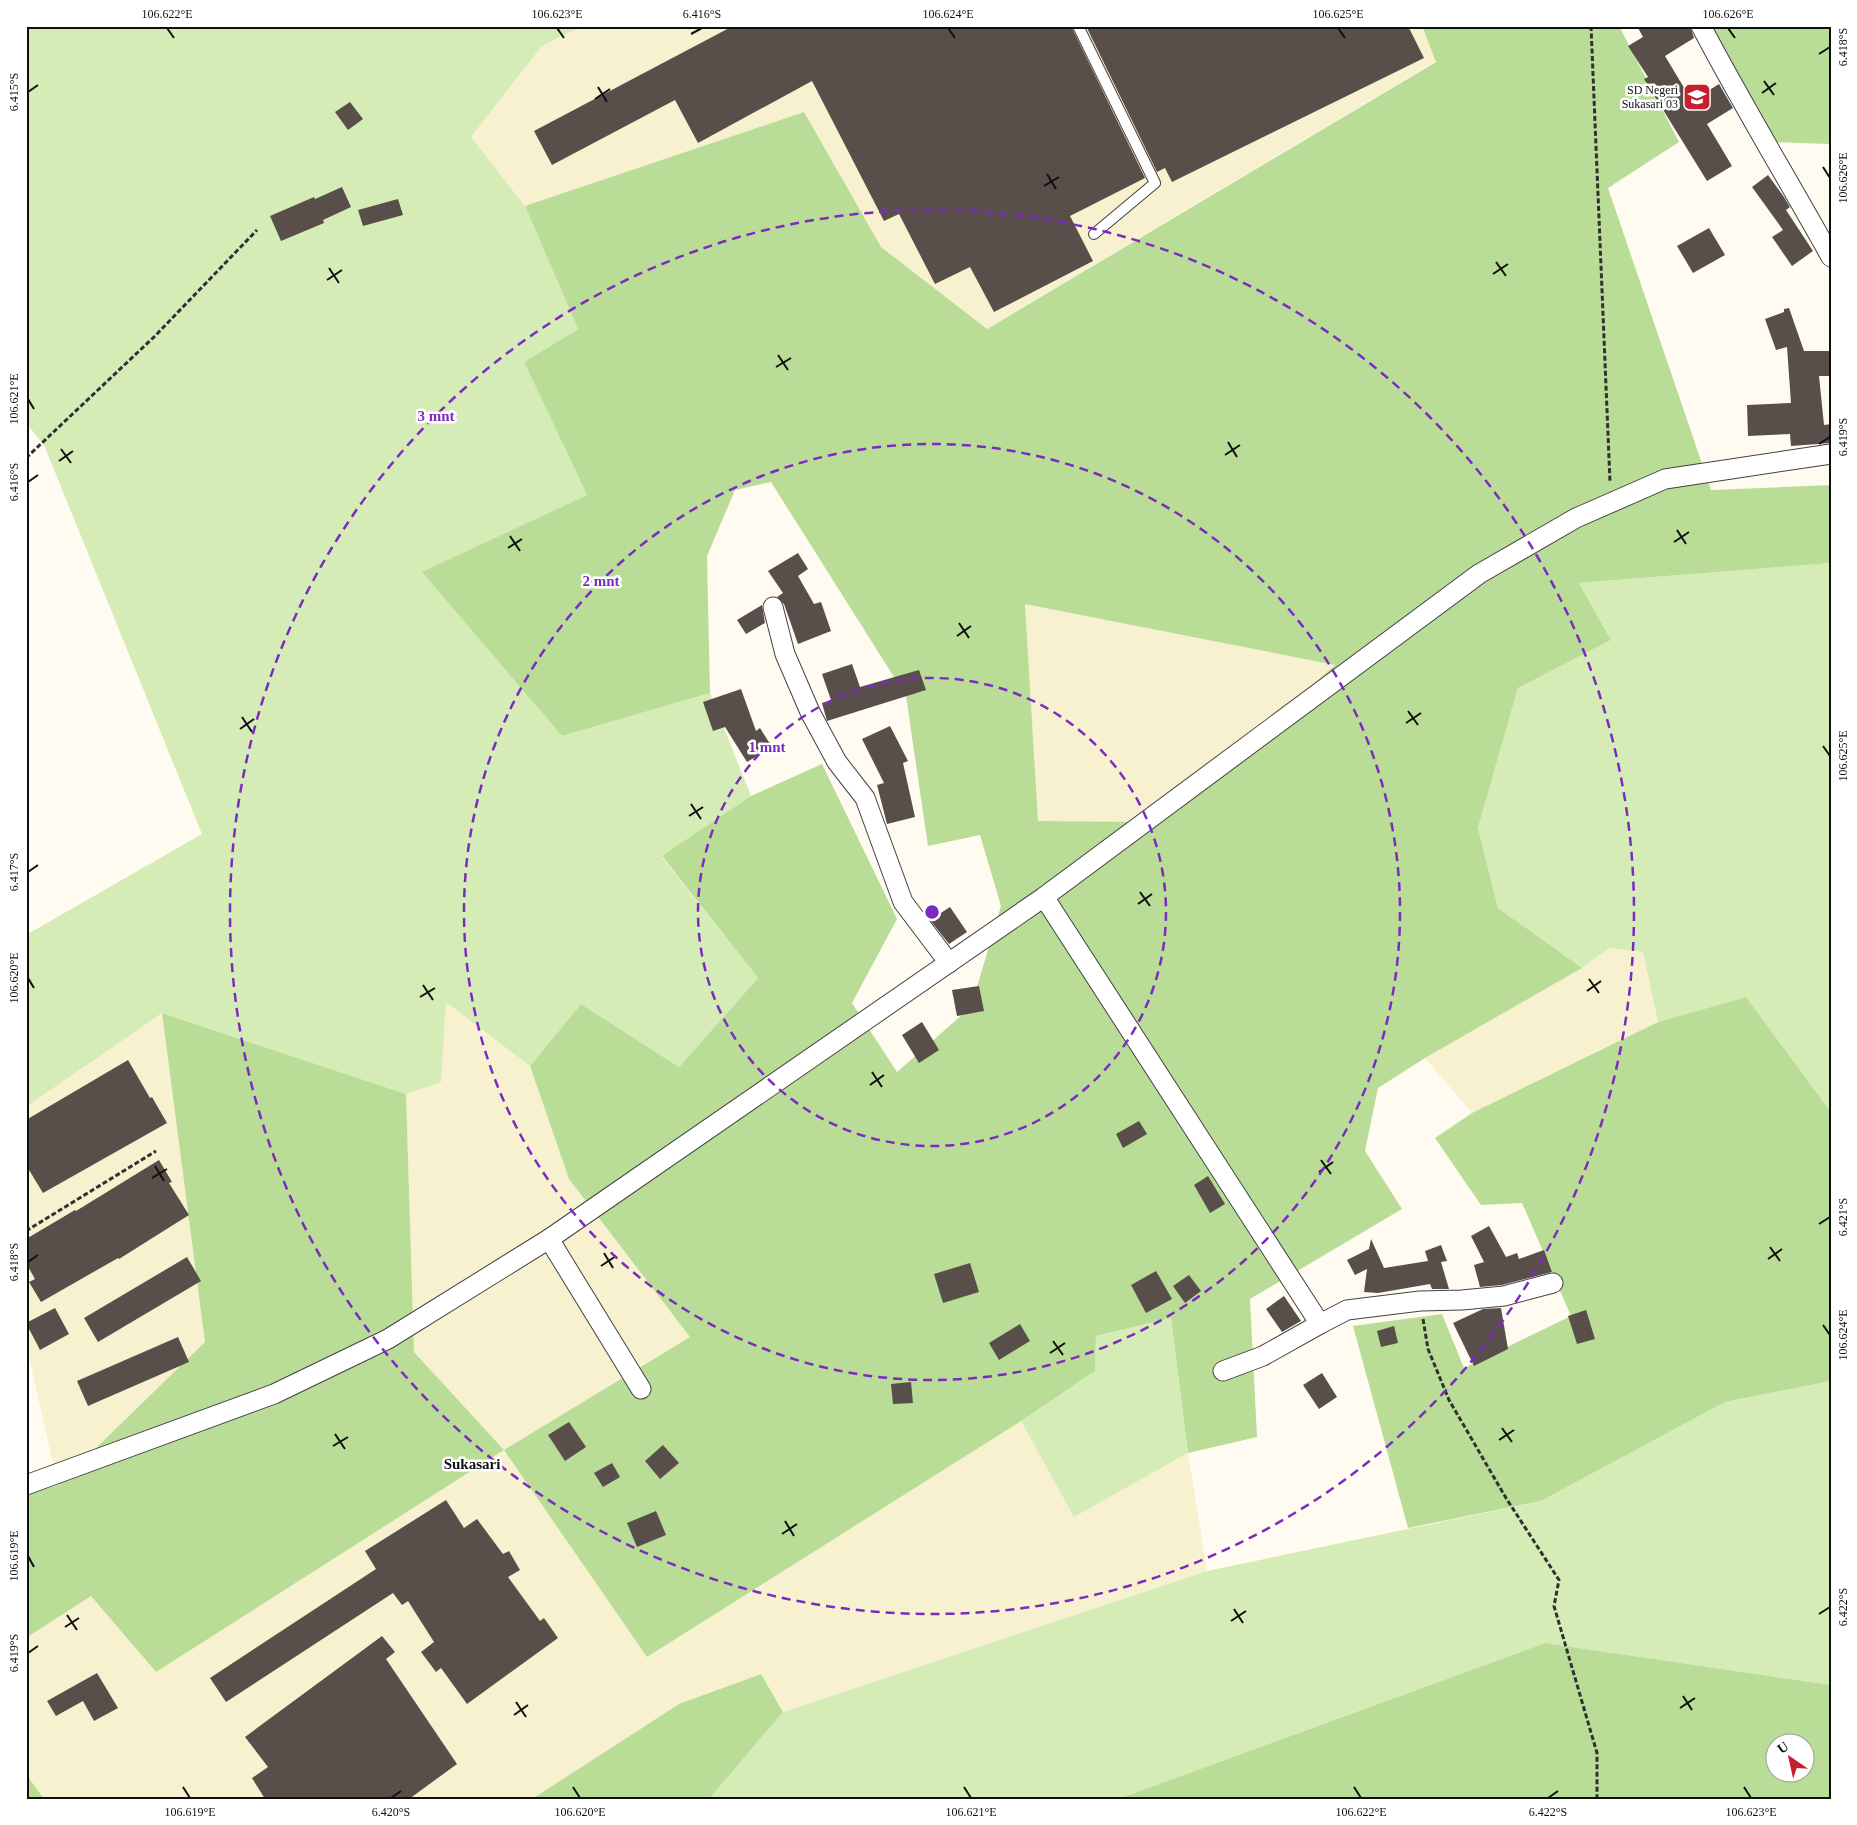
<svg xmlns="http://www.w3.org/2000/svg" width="1857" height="1825" font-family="'Times New Roman',serif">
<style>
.farmland{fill:#f7f1cf}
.green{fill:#d5ecb7}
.forest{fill:#b9dd96;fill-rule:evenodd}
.building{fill:#584f4a}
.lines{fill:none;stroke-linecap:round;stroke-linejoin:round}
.lane-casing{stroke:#424242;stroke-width:12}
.street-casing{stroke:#424242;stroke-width:21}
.path{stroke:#313131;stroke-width:3;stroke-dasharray:5 2.5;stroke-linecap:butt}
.lane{stroke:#fff;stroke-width:10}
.street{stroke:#fff;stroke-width:19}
.ticks{fill:none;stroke:#0f0f0f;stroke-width:2}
.ring{fill:none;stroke:#7b2cbf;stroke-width:2.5;stroke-dasharray:9 6}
.labels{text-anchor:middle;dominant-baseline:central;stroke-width:5;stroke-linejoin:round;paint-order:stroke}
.poi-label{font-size:12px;fill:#0f0f0f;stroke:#fff;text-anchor:end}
.quarter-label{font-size:15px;font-weight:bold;fill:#0f0f0f;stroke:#fff}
.centre{fill:#7b2cbf;stroke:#fff;stroke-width:2.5}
.ring-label{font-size:15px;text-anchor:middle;font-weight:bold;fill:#7b2cbf;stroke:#fff;stroke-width:5;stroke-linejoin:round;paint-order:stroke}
.neatline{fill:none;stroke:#0f0f0f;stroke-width:2}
.ticks-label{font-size:12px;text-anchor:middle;fill:#0f0f0f}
</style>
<rect width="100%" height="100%" fill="#fffbf0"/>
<g class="farmland">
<polygon points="581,26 1422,26 1436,61 986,329 881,248 804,112 525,206 471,137 541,47"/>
<polygon points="1025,603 1336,665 1158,822 1038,821"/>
<polygon points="1609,948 1643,952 1658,1022 1472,1113 1425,1058 1582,968"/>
<polygon points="446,1001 530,1066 569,1179 690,1337 504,1450 647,1657 1021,1421 1074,1517 1188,1453 1207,1571 783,1712 761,1674 679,1704 532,1799 44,1799 26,1774 26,1638 91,1595 155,1672 504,1450 414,1352 406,1094 441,1081"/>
<polygon points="162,1013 205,1342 58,1485 26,1344 26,1107"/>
</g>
<g class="green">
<polygon points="26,26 581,26 541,47 471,137 525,206 578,329 524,362 587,495 423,572 562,736 710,693 751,796 662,857 758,978 679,1067 581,1004 530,1066 446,1002 441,1082 406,1094 162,1013 26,1107 26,935 202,834 44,445 26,423"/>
<polygon points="1831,563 1831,1112 1746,997 1658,1022 1643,952 1609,948 1582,968 1498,908 1478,828 1518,688 1611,640 1579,583"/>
<polygon points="1171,1318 1188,1453 1074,1517 1021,1421 1095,1371 1096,1336"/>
<polygon points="1831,1381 1831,1685 1545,1643 1118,1799 709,1799 783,1712 1207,1571 1541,1501 1725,1402"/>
</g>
<g class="forest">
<path d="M1422,26h197l60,116 -71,46 103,302 120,-5v78l-252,20 32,57 -93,48 -40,140 20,80 84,60 -157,90 -47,30 -13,63 37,58 -152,90 7,138 -69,16 -17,-135 -75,18 -1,35 -74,50 -374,236 -143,-207 -348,222 -65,-76 -65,42v-143l32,-10 147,-143 -43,-329 244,81 8,258 90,98 186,-113 -121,-158 -39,-113 51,-62 98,63 79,-89 -96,-122 89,-60 71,-32 75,155 -45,84 45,69 74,-65 30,-101 -21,-71 -52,11 -22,-150 -135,-214 -36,8 -28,66 3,137 -148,43 -140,-164 165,-77 -63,-133 54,-33 -53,-123 279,-94 77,135 106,82 449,-267zM1025,604l310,61 -177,157 -120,-1z"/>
<polygon points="1701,26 1831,26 1831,144 1774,142"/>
<polygon points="1746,997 1831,1112 1831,1381 1725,1402 1541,1501 1408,1528 1353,1326 1442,1314 1464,1368 1571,1316 1522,1203 1481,1205 1435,1138 1472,1113 1658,1022"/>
<path d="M1545,1643l286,42v114h-713zM1804,1742v30h-30v-30z"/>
<polygon points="761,1674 783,1712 709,1799 532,1799 679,1704"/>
<polygon points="26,1774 44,1799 26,1799"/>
</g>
<g class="building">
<polygon points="733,26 1071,26 1145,178 1070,216 1093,261 994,312 970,267 935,284 899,214 884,221 812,81 698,143 675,100 552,165 534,131"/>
<polygon points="1086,26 1408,26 1424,58 1172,182 1165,168 1157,172"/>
<polygon points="1637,26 1690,26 1694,38 1665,56 1692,101 1719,84 1733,108 1707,124 1732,166 1707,181 1644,79 1648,77 1628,46 1643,37"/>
<polygon points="350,102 363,119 348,130 335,112"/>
<polygon points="1768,175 1784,197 1790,207 1786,210 1813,251 1792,266 1772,237 1783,230 1752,187"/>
<polygon points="342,187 351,207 323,220 324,223 281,241 270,216 314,197 315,199"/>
<polygon points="398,199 403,215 363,226 358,210"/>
<polygon points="1709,228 1725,255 1693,273 1677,246"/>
<polygon points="1789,308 1804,351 1831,351 1831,376 1819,376 1824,425 1831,424 1831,443 1791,446 1790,434 1748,436 1747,405 1791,403 1787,347 1776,350 1765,319 1784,312 1784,309"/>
<polygon points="798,553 808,569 798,576 814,604 821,602 831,631 798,644 784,604 777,597 783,593 768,571"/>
<polygon points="762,605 765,623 746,634 737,620"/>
<polygon points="852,664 860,687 919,670 926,690 827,721 822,703 831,700 822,674"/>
<polygon points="741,689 756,731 760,728 772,747 747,762 725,727 713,731 703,702"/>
<polygon points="890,726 908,761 903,763 915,817 887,824 877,785 884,783 862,739"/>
<polygon points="950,907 967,932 949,944 930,920"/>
<polygon points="979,986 984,1011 957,1016 952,990"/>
<polygon points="922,1022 939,1050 919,1063 902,1035"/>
<polygon points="128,1060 150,1098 152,1097 167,1123 43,1193 26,1165 26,1120"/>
<polygon points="1139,1121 1147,1134 1123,1148 1116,1134"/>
<polygon points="159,1160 172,1182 169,1183 189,1215 119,1259 118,1258 41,1302 29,1282 35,1279 26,1263 26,1239 75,1210 76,1211"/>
<polygon points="1208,1176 1225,1204 1210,1213 1194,1185"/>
<polygon points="1489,1226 1506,1257 1517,1253 1519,1259 1544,1250 1552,1272 1502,1285 1480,1287 1474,1265 1484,1262 1471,1236"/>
<polygon points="1371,1239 1384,1268 1428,1261 1425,1251 1441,1245 1447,1261 1441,1262 1449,1289 1432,1289 1430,1284 1378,1293 1364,1292 1367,1269 1355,1275 1347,1260 1369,1249"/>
<polygon points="187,1257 201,1281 98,1342 84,1318"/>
<polygon points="970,1263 979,1292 943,1303 934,1274"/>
<polygon points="1156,1271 1172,1299 1146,1313 1131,1285"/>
<polygon points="1189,1275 1201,1291 1185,1303 1173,1286"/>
<polygon points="1284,1296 1301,1321 1282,1332 1266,1309"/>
<polygon points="55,1308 69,1334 40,1350 26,1323"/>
<polygon points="1501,1308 1508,1349 1474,1366 1453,1323 1483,1309"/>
<polygon points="1586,1310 1595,1339 1577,1344 1568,1316"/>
<polygon points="1020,1324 1030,1341 999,1360 989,1343"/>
<polygon points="1394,1326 1398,1343 1381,1347 1377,1331"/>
<polygon points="178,1337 189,1362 88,1406 77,1381"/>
<polygon points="1322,1373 1337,1397 1319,1409 1303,1385"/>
<polygon points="911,1382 913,1403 893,1404 891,1384"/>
<polygon points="569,1422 586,1447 565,1461 548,1435"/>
<polygon points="663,1445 679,1463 660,1479 645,1461"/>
<polygon points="612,1463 620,1477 603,1487 594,1473"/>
<polygon points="446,1500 464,1528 477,1519 503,1554 509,1551 520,1570 508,1577 540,1621 544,1618 558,1638 467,1704 441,1668 436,1672 421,1652 434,1642 408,1601 402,1605 393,1593 226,1702 210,1678 376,1569 365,1551"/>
<polygon points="656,1511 666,1535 637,1547 627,1523"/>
<polygon points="382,1636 395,1652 386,1659 457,1764 409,1799 265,1799 252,1778 268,1767 245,1737"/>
<polygon points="97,1673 118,1708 94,1721 83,1701 56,1716 47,1701"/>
</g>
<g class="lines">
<defs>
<polyline id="lane" points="1078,26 1155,183 1094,234"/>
<g id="street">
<path d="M1701,26c41,78 87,154 130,231"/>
<polyline points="773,607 785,654 810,712 837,762 865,798 903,902 949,963"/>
<polyline points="1044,897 1320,1324 1347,1310 1420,1301 1462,1300 1504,1296 1553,1283"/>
<polyline points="549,1239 641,1389"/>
<polyline points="1223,1371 1263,1356 1320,1324"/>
<polyline points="26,1485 274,1394 388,1339 549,1239 1044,897 1479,574 1576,518 1665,479 1831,454"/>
</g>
</defs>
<use href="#lane" class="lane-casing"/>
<use href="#street" class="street-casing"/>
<g class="path">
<polyline points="1591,26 1610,482"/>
<polyline points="26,458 155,336 257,230"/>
<polyline points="26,1231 156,1151"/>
<polyline points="1423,1319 1428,1349 1449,1400 1506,1498 1559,1580 1554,1606 1597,1753 1597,1799"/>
</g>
<use href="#lane" class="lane"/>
<use href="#street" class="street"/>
</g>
<path class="ticks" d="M167,28l7,10M557,28l7,10M948,28l7,10M1338,28l7,10M1728,28l7,10M691,34l11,-6M1819,54l11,-7M1764,81l10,14M598,87l9,15M28,92l10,-7M1762,93l14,-10M595,99l15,-10M1823,167l7,11M1047,174l9,15M1044,186l15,-9M1496,262l10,14M329,268l10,15M1493,274l15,-10M327,280l15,-10M778,355l10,15M776,367l15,-9M28,399l6,10M1228,442l9,15M1819,444l11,-7M61,449l10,14M1225,455l15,-10M59,461l14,-10M28,482l10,-7M1677,530l9,14M510,536l10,15M1674,542l15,-10M508,548l14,-9M959,623l10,15M957,636l14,-10M1408,711l10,14M242,717l10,15M1406,723l15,-10M240,729l14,-10M1823,746l7,10M691,804l10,15M689,816l14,-9M28,872l10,-7M1140,892l10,14M1138,904l14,-10M28,978l6,10M1589,979l10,14M423,985l10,15M1587,991l14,-10M420,997l15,-9M872,1072l10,15M870,1085l14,-10M1321,1160l10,14M155,1166l9,15M1319,1172l14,-10M152,1178l15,-9M1819,1224l11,-7M1770,1247l10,14M604,1253l9,15M1768,1259l14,-10M28,1262l10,-7M601,1266l15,-10M1823,1325l7,10M1053,1341l10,14M1050,1353l15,-10M1502,1428l10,14M335,1434l10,15M1499,1440l15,-10M333,1446l15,-9M785,1521l9,15M782,1534l15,-10M28,1556l6,11M1234,1609l9,14M1819,1614l11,-7M67,1615l10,15M1231,1621l15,-10M65,1627l14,-9M28,1653l10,-7M1683,1696l9,14M516,1702l10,15M1680,1708l15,-10M514,1715l14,-10M183,1787l7,11M573,1787l7,11M964,1787l7,11M1354,1787l7,11M1744,1787l7,11M391,1798l10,-7M1548,1798l10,-7"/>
<g class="ring">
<circle cx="932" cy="912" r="234"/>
<circle cx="932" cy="912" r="468"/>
<circle cx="932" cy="912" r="702"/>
</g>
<defs>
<symbol id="school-square" viewBox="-11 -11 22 22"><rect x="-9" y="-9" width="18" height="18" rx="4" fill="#c61f2e" stroke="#fff"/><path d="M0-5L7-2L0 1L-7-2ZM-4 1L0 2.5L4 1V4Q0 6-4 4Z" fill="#fff"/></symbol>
</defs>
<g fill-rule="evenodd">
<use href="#school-square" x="1681" y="81" width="32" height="32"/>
</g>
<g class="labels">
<g class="poi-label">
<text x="1678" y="90">SD Negeri<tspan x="1678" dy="14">Sukasari 03</tspan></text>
</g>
<g class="quarter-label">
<text x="472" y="1464">Sukasari</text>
</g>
</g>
<circle cx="932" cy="912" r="8" class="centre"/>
<g class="ring-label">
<text x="436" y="421">3 mnt</text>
<text x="601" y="586">2 mnt</text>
<text x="767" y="752">1 mnt</text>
</g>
<rect width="1857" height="1825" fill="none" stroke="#ffffff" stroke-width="55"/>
<g transform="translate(1790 1758) rotate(326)"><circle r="24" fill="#ffffff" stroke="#9f9f9f"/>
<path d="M0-4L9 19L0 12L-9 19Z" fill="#c61f2e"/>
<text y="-8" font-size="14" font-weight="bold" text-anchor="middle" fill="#0f0f0f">U</text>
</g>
<rect x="28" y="28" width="1802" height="1770" class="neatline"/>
<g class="ticks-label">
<text x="167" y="18">106.622°E</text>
<text x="557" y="18">106.623°E</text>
<text x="702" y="18">6.416°S</text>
<text x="948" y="18">106.624°E</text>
<text x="1338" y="18">106.625°E</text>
<text x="1728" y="18">106.626°E</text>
<text transform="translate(1843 47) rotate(-90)" y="4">6.418°S</text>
<text transform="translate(14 92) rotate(-90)" y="4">6.415°S</text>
<text transform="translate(1843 178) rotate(-90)" y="4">106.626°E</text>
<text transform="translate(14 399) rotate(-90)" y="4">106.621°E</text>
<text transform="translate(1843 437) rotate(-90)" y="4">6.419°S</text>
<text transform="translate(14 482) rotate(-90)" y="4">6.416°S</text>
<text transform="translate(1843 756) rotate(-90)" y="4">106.625°E</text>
<text transform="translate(14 872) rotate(-90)" y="4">6.417°S</text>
<text transform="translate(14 978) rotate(-90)" y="4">106.620°E</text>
<text transform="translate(1843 1217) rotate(-90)" y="4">6.421°S</text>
<text transform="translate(14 1262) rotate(-90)" y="4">6.418°S</text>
<text transform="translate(1843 1335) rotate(-90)" y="4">106.624°E</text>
<text transform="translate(14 1556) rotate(-90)" y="4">106.619°E</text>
<text transform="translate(1843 1607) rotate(-90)" y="4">6.422°S</text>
<text transform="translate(14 1653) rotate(-90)" y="4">6.419°S</text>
<text x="190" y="1816">106.619°E</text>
<text x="391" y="1816">6.420°S</text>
<text x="580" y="1816">106.620°E</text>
<text x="971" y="1816">106.621°E</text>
<text x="1361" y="1816">106.622°E</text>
<text x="1548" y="1816">6.422°S</text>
<text x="1751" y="1816">106.623°E</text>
</g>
</svg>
